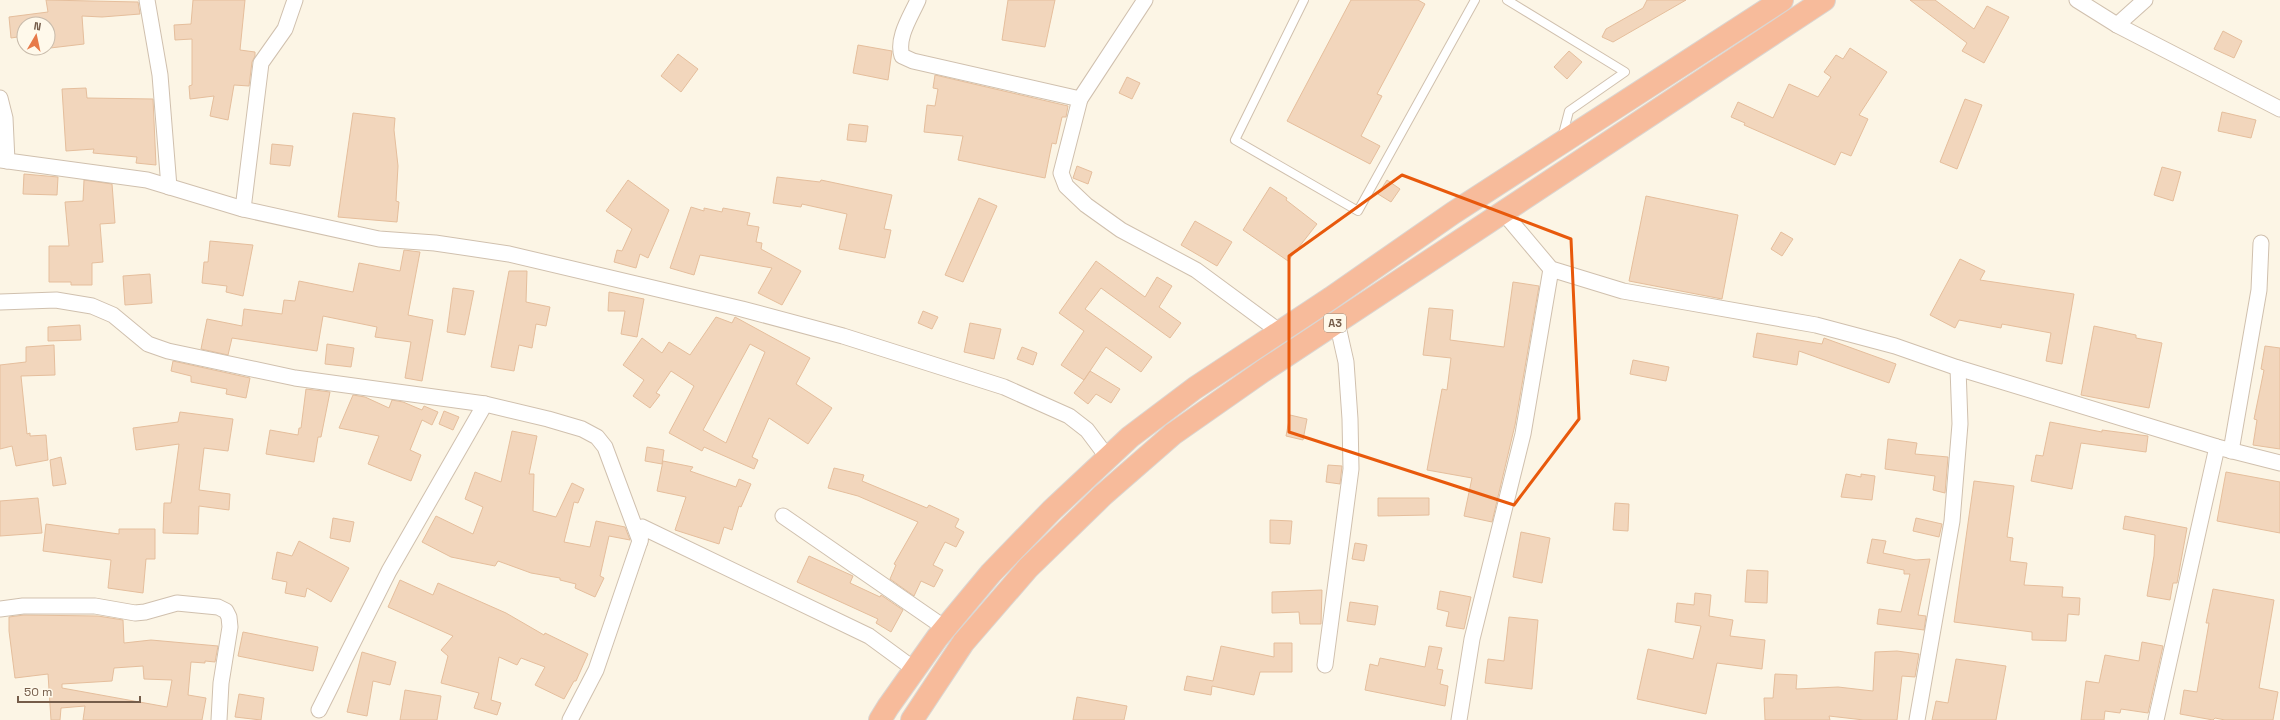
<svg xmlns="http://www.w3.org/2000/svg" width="2280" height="720" font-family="'Space Grotesk',sans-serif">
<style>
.building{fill:#f2d6bc;stroke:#e5be9c;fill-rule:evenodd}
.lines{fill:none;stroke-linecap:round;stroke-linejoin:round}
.lane-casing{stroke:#d0c0ae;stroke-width:10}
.street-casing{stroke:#d0c0ae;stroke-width:17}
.highway-casing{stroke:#dbd5d0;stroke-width:24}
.lane{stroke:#fff;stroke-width:8}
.street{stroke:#fff;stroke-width:15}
.highway{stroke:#f7bb9b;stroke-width:22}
.marked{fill:none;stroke:#e8590c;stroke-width:3;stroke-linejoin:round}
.labels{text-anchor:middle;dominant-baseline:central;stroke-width:3;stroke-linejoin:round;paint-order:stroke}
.shield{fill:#fff9eb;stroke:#9e8c7a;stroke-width:1}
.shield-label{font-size:11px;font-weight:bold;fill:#755d4a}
</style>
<rect width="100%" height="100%" fill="#fcf5e5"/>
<g class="building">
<polygon points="46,0 138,2 140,14 102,17 82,16 84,44 25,51 25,48 48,48 48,24 24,24 24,36 11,38 9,17 48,12"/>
<polygon points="193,0 245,0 240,50 255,52 255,56 252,62 249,86 234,85 228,120 210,116 214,96 190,99 189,86 192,85 192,39 175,40 174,25 191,24"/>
<polygon points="1008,0 1055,0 1045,47 1002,40"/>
<polygon points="1351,0 1418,0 1425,4 1377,94 1382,96 1361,136 1380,146 1370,164 1287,121"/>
<polygon points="1647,0 1686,0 1613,42 1602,37 1606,29 1643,8"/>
<polygon points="1910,0 1935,0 1974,29 1987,6 2009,17 1984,63 1962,51 1967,43"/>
<polygon points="2223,31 2242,41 2234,58 2214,49"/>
<polygon points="858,45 892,51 888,80 853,73"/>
<polygon points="1850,48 1887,72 1859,115 1868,119 1851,156 1841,152 1835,165 1744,125 1745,123 1731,117 1738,102 1773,118 1789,84 1818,97 1831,77 1824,72 1836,55 1843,59"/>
<polygon points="1569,51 1582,62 1567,79 1554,67"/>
<polygon points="678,54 698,69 681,92 661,76"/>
<polygon points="935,75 1068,106 1066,117 1062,117 1056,144 1052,143 1045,178 958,160 963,136 924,132 927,105 935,106 938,89 933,88"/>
<polygon points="1127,77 1140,83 1132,99 1119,93"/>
<polygon points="86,88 87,98 153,99 156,165 136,163 137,157 93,153 94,149 66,151 62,89"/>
<polygon points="1965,99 1982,105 1957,169 1940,162"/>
<polygon points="2222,112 2256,120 2251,138 2218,131"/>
<polygon points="353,113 395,118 394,130 398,166 396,201 399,202 397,222 338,217"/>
<polygon points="849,124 868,126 866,142 847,140"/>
<polygon points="272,144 293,146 290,166 270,164"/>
<polygon points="1077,166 1092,172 1088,184 1073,178"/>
<polygon points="2162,167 2181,172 2173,201 2154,195"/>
<polygon points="24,174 58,177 57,195 23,194"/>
<polygon points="777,177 820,182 821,180 892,195 884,229 891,230 885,258 839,249 847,214 802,204 801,207 773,203"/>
<polygon points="84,180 112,184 115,223 100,224 103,262 92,263 92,285 71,285 71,282 49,282 49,246 69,246 65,202 83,201"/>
<polygon points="628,180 669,210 648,258 640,254 636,268 614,262 617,250 622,251 632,229 606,211"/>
<polygon points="1387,180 1400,189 1391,202 1378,194"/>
<polygon points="1270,187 1287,198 1286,200 1317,224 1288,261 1243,230"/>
<polygon points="1646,196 1738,215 1722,299 1629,281"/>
<polygon points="979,198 997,206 963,282 945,275"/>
<polygon points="691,207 704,211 704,208 722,212 723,208 750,213 747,225 759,227 756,242 762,243 761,249 801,271 782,305 758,293 772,268 700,255 694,275 670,268"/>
<polygon points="1195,221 1232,242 1217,266 1181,245"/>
<polygon points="1781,232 1793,239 1782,256 1771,249"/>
<polygon points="210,241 253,245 243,296 226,292 227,286 202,283 204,262 208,262"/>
<polygon points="404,250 420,252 408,315 433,320 422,381 405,378 411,342 375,337 377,327 323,316 317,351 232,338 228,355 201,349 207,319 242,326 244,309 282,314 284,300 295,301 299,281 353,292 359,263 400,271"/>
<polygon points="1960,259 1985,271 1980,280 2074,294 2062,364 2046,361 2051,333 2002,324 2001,328 1959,320 1955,328 1930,315"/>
<polygon points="1096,261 1145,297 1157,277 1172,286 1159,307 1181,323 1170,338 1101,288 1085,309 1152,357 1141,372 1106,347 1084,380 1090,371 1120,389 1111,403 1096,394 1088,404 1074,393 1084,380 1061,365 1084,331 1059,313"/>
<polygon points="509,271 527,271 526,302 550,307 546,326 536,324 532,348 519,345 514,371 491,367"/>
<polygon points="150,274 152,303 125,305 123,276"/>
<polygon points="1513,282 1539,286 1515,425 1492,522 1464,516 1472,478 1427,470 1442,389 1447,390 1451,358 1423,355 1429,308 1453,310 1450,340 1504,347"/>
<polygon points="453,288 474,291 465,335 447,332"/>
<polygon points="609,292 644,299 637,337 621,334 625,311 608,311"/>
<polygon points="923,311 938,317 932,329 918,323"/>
<path d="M716,317l16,6 3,-6 75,41 -14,26 36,24 -24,36 -39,-26 -17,39 6,3 -4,9 -50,-22 -2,4 -33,-18 25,-47 -23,-15 -15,22 4,2 -10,13 -17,-12 11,-16 -21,-15 19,-27 20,15 7,-11 21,13zM750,344l15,8 -39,91 -23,-13z"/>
<polygon points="970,323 1001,329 994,359 964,352"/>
<polygon points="80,325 81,340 48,341 48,327"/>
<polygon points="2094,326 2136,335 2136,338 2162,343 2149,408 2081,395"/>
<polygon points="1757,333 1822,344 1824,338 1896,364 1889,383 1799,351 1797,365 1753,357"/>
<polygon points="327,344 354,348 351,367 325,364"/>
<polygon points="54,345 55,375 21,376 27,434 30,433 30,436 46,435 48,460 16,466 12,446 0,449 0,365 26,362 26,347"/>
<polygon points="2265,346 2280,348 2280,449 2253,445 2257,420 2254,419 2264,370 2261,369"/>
<polygon points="1022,347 1037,353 1033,365 1017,359"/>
<polygon points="1633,360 1669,367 1666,381 1630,374"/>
<polygon points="173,361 250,378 246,398 226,394 227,389 191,382 191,376 171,371"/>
<polygon points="306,389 330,392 321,437 318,437 314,462 266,454 270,430 298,435 299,428 301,428"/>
<polygon points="353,395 365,397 389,408 392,400 403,402 422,410 424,406 438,412 432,425 422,420 410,450 421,455 411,481 368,464 379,436 339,428"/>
<polygon points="444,411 459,417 453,430 439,424"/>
<polygon points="180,412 233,419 228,451 204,448 199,490 230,494 229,510 199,506 198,534 163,533 164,503 171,503 179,444 136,450 133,428 178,422"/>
<polygon points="1290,415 1307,419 1303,440 1286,436"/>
<polygon points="2050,422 2102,432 2102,430 2148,436 2146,452 2081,443 2072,489 2031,481 2036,455 2043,456"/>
<polygon points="512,431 537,436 529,474 534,474 533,511 556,517 572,483 584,489 578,503 574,502 564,542 590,547 596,521 625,527 630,540 609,536 600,576 604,578 595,597 575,588 576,584 560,580 560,578 531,573 498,561 495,566 451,557 422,542 436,516 473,534 483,507 465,499 475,472 501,482"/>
<polygon points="1888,439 1917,443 1915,454 1948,457 1945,493 1933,490 1935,476 1885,469"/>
<polygon points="647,447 664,450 662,464 645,461"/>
<polygon points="61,457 66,484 53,486 50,460"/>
<polygon points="663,461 693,467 690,471 736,487 739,479 751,484 741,507 739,506 732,530 724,527 719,544 675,530 686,497 657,491"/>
<polygon points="1328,465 1342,466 1340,484 1326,482"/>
<polygon points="834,468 864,475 862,481 927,508 929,505 959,519 955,527 964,532 956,547 945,542 933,565 943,570 934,587 921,581 914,596 890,579 896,565 894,564 918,522 858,496 828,488"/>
<polygon points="2226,472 2280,482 2280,533 2217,521"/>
<polygon points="1846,474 1861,477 1861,474 1875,476 1872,500 1841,497"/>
<polygon points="1974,481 2014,486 2007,537 2013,538 2010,561 2027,563 2024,585 2063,587 2062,597 2080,598 2079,615 2068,614 2066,641 2032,640 2032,632 1954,622"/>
<polygon points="38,498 42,533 0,536 0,501"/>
<polygon points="1378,498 1429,498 1429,515 1378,516"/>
<polygon points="1615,503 1629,504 1628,531 1613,530"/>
<polygon points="2125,516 2187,528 2177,583 2173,583 2170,600 2147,596 2154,556 2155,535 2123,529"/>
<polygon points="333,518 354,522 350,542 330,538"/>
<polygon points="1916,518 1942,524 1939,537 1913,531"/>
<polygon points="1270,520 1292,521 1290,544 1270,543"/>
<polygon points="46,524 119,534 119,529 155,529 155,559 146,559 143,593 108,588 111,560 43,551"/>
<polygon points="1521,532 1550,538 1542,583 1513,577"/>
<polygon points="1872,539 1886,541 1883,553 1916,560 1930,559 1918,615 1926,616 1924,630 1877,624 1879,609 1901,612 1910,574 1904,574 1904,570 1867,563"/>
<polygon points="299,541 349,568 331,602 307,588 305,597 285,593 287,582 272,579 277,552 292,556"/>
<polygon points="1355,543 1367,545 1364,561 1352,559"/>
<polygon points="809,556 853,576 850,583 880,597 881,595 903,610 891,632 876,623 878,619 797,582"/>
<polygon points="1747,570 1768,571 1767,603 1745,602"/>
<polygon points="400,580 433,595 438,583 506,613 544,635 545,633 588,654 576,681 574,681 564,699 535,685 545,667 521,658 517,665 499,657 491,700 501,703 497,715 474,708 479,693 441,683 448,656 441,650 453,636 388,607"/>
<polygon points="2213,589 2274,600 2259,688 2278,692 2273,720 2225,720 2215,718 2213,720 2180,714 2184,690 2197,692 2209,623 2206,623"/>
<polygon points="1322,590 1321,624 1300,624 1299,612 1272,613 1272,592"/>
<polygon points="1440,591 1471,597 1464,629 1446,626 1449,612 1437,609"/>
<polygon points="1695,593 1711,595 1709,616 1733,620 1730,636 1765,640 1762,669 1717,663 1706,714 1637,699 1648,649 1693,659 1701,626 1675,622 1677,603 1694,605"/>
<polygon points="1350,602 1378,606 1375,625 1347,621"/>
<path d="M24,615l74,1 25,4 1,23 27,-3 67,6 -3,16 -10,-1v2l-14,-1 -3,33 18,3 -4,22h-119l2,-14 -24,2 -1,12h-9l-3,-46 -33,4 -6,-47v-14zM143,666l1,13 28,1 -5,27 -105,-19v-4l50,-3 2,-13z"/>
<polygon points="1509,617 1538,620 1532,689 1485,683 1488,659 1504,661"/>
<polygon points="243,632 318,647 313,671 238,656"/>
<polygon points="2142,642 2163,646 2148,713 2121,709 2120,713 2105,711 2104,720 2081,720 2086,681 2099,683 2105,655 2139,661"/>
<polygon points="1274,643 1292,643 1292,672 1260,672 1254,695 1212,686 1211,695 1184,690 1187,676 1213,681 1221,646 1274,657"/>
<polygon points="1429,646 1442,648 1437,669 1443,670 1440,684 1448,686 1445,706 1365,690 1370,664 1378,666 1380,658 1425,667"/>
<polygon points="1897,651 1919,654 1915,677 1902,676 1897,720 1864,720 1829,716 1830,720 1765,720 1764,698 1773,698 1775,674 1797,675 1796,689 1838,687 1873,691 1875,652"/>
<polygon points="362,652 396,662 390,685 373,681 367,716 347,712"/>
<polygon points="1956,659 2006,666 1996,720 1932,720 1936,701 1948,703"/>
<polygon points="405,690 441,696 437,720 400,720"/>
<polygon points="239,694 264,698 261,720 235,717"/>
<polygon points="1077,697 1127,706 1124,720 1073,720"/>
</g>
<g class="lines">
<defs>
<g id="lane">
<polyline points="1304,0 1235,140 1358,211 1475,0"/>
<polyline points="1507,0 1625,72 1569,111 1562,138"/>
</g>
<g id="street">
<polyline points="147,0 160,75 169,187"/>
<path d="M918,0c-7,16 -22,38 -16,56l11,5 167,38 -19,74 5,13 20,19 35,25 75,40 84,62"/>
<polyline points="2077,0 2117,25 2280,109"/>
<polyline points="2117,25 2145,0"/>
<polyline points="0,98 5,118 7,161"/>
<polyline points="1080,99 1145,0"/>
<polyline points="0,160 147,180 243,209 379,239 435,243 509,254 742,309 843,336 1004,387 1069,416 1087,430 1108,458"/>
<polyline points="243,209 261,63 285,29 295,0"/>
<polyline points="1503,212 1551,269 1623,291 1816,325 1895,346 1958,368 2217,447 2280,463"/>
<polyline points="0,302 56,300 92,306 113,315 148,344 168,351 295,378 485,404 548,419 582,429 597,437 605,447 640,541 642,527 869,636 914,669"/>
<polyline points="2231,451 2259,290 2261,243"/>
<polyline points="783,516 945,628"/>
<polyline points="0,609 23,606 95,606 135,613 145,612 177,603 218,607 226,611 229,617 230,627 221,683 219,720"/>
<polyline points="1325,665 1351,469 1350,419 1346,362 1337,322"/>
<polyline points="319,710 389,571 485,404"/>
<polyline points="570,720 596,670 640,541"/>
<polyline points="1459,720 1472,639 1523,434 1551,269"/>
<polyline points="1917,720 1952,521 1960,424 1958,368"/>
<polyline points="2156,720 2217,447"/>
</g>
<g id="highway">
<polyline points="880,720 888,707 937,638 991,573 1052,510 1130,437 1195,388 1331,298 1453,213 1782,0"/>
<polyline points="912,720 963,643 1028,568 1103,495 1173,434 1263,371 1824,0"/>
</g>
</defs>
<use href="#lane" class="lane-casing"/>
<use href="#street" class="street-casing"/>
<use href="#highway" class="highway-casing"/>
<use href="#lane" class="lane"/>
<use href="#street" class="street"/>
<use href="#highway" class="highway"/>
</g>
<path class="marked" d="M1402,175l169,64 8,180 -65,86 -225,-73v-176z"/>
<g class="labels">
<rect class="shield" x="1324" y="314" width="22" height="18" rx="3"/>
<g class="shield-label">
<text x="1335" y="323">A3</text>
</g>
</g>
<g transform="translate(36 36) rotate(9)"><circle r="19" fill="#fff9eb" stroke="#c8bbab"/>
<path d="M0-3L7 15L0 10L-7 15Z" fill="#e77a49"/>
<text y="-6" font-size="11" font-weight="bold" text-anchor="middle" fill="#755d4a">N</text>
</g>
<path d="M18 696v6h122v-6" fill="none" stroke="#755d4a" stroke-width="2"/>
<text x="24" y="696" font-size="12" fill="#755d4a" stroke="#fff9eb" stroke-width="3" paint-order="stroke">50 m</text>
</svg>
